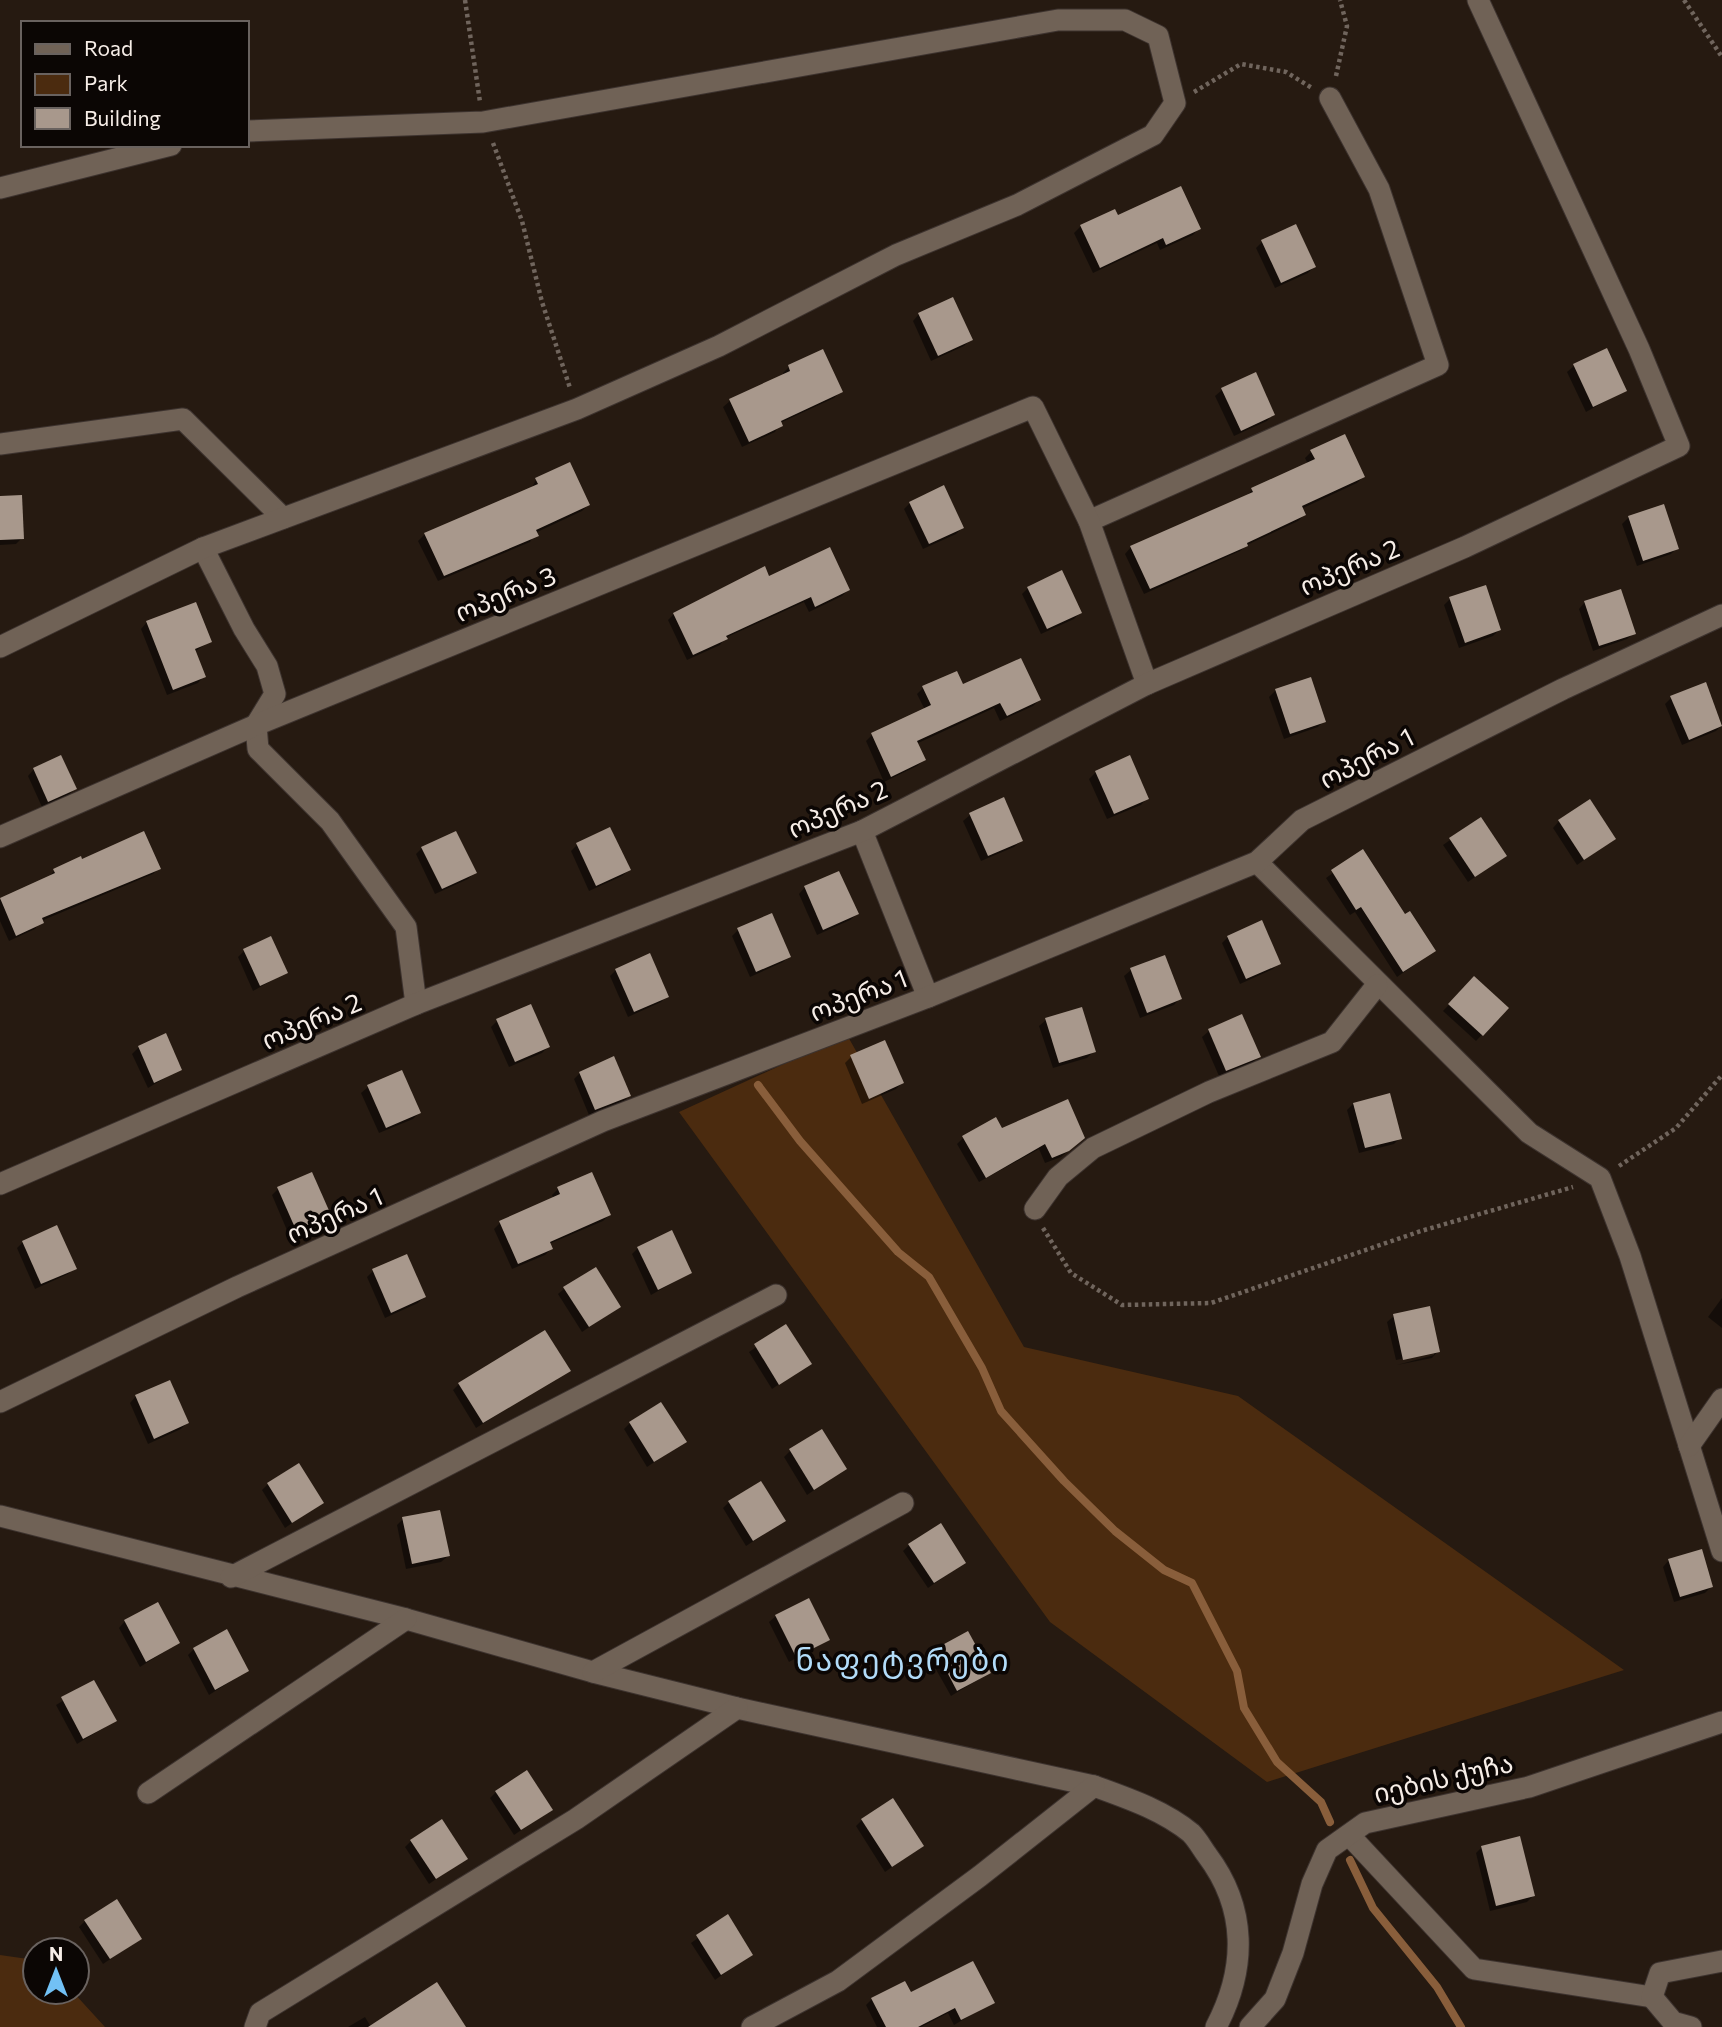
<svg xmlns="http://www.w3.org/2000/svg" width="1722" height="2027" font-family="Commissioner,'Noto Sans Georgian',sans-serif">
<style>
.green{fill:#4b2b0f}
.shadow{fill:#0007}
.lines{fill:none;stroke-linecap:round;stroke-linejoin:round}
.stream{stroke:#895e3b;stroke-width:8}
.building{fill:#a8988c}
.minor-casing{stroke:#3d332f;stroke-width:23}
.path{stroke:#70655d;stroke-width:4.5;stroke-dasharray:3.5 3.5;stroke-linecap:butt}
.minor{stroke:#706256;stroke-width:21}
.labels{text-anchor:middle;dominant-baseline:central;stroke-width:7;stroke-linejoin:round;paint-order:stroke}
.street-label{font-size:26px;fill:#f6ede7;stroke:#0b0604}
.quarter-label{font-size:30px;letter-spacing:2px;fill:#b2dcf9;stroke:#0b0604}
</style>
<rect width="100%" height="100%" fill="#261a11"/>
<g class="green">
<polygon points="847,1035 1024,1347 1238,1396 1624,1670 1267,1782 1050,1622 679,1112"/>
<polygon points="0,1955 35,1960 35,1992 73,1992 105,2027 0,2027"/>
</g>
<g class="shadow">
<polygon points="1117,218 1199,228 1193,235 1160,250 1157,243 1093,273 1074,233 1081,226"/>
<polygon points="1262,242 1314,267 1308,273 1275,288 1256,248"/>
<polygon points="919,314 971,339 964,346 931,361 913,321"/>
<polygon points="1607,350 1625,390 1586,412 1567,372 1574,366"/>
<polygon points="789,367 840,392 834,398 780,423 775,432 742,447 723,407 730,401 784,376 783,373"/>
<polygon points="1255,374 1273,414 1267,421 1234,436 1215,396 1222,390"/>
<polygon points="1311,452 1363,477 1357,483 1301,509 1304,515 1298,521 1247,545 1240,551 1144,594 1125,554 1131,547 1246,497 1252,490 1308,464 1305,458"/>
<polygon points="536,480 588,505 582,511 535,533 530,542 438,581 418,541 425,534 531,489"/>
<polygon points="0,498 22,538 16,544 0,545"/>
<polygon points="910,503 962,528 956,534 923,549 904,509"/>
<polygon points="1629,517 1677,548 1671,554 1637,566 1622,524"/>
<polygon points="768,578 848,590 842,596 809,612 804,602 725,638 720,645 687,660 668,620 674,614"/>
<polygon points="1028,588 1080,613 1074,619 1041,634 1022,594"/>
<polygon points="1450,599 1499,630 1493,636 1459,648 1444,605"/>
<polygon points="1585,602 1634,633 1627,639 1593,651 1579,609"/>
<polygon points="147,622 209,642 194,652 204,676 198,683 167,695 141,629"/>
<polygon points="1705,684 1722,725 1716,731 1682,745 1665,704 1671,698"/>
<polygon points="923,688 1039,700 1033,706 1000,721 994,708 916,744 924,760 917,766 884,782 866,741 872,735 925,710 917,694"/>
<polygon points="1276,690 1324,721 1318,727 1284,739 1269,697"/>
<polygon points="34,769 75,789 68,795 42,807 28,776"/>
<polygon points="1096,772 1147,798 1141,805 1107,819 1089,779"/>
<polygon points="1003,800 1021,841 1014,847 981,861 963,821 970,815"/>
<polygon points="1480,819 1504,856 1468,882 1443,845"/>
<polygon points="1559,821 1614,839 1577,865 1553,828"/>
<polygon points="143,834 159,868 153,874 41,921 35,929 9,941 0,921 0,900 48,878 54,871"/>
<polygon points="577,845 629,870 622,876 589,891 571,851"/>
<polygon points="422,848 474,873 468,879 435,894 416,854"/>
<polygon points="1362,852 1405,916 1434,951 1397,977 1355,912 1350,915 1326,878"/>
<polygon points="805,887 857,914 850,920 817,935 799,894"/>
<polygon points="738,930 789,956 783,962 750,977 732,936"/>
<polygon points="1228,937 1279,963 1273,969 1240,984 1222,943"/>
<polygon points="244,951 285,973 253,991 238,957"/>
<polygon points="1164,957 1180,998 1174,1005 1140,1018 1124,976 1131,970"/>
<polygon points="616,970 667,996 661,1002 628,1017 610,976"/>
<polygon points="1474,978 1507,1008 1476,1041 1443,1011"/>
<polygon points="1242,1016 1259,1056 1253,1062 1219,1076 1202,1037 1209,1031"/>
<polygon points="1046,1020 1094,1051 1087,1058 1053,1068 1039,1026"/>
<polygon points="497,1021 548,1047 542,1053 509,1067 491,1027"/>
<polygon points="139,1047 180,1069 148,1088 132,1054"/>
<polygon points="851,1057 902,1083 896,1089 862,1104 845,1063"/>
<polygon points="401,1072 419,1113 413,1119 379,1133 361,1093 368,1087"/>
<polygon points="580,1073 629,1096 623,1102 589,1115 574,1079"/>
<polygon points="1353,1104 1400,1138 1394,1144 1359,1153 1347,1110"/>
<polygon points="1001,1130 1076,1144 1061,1157 1045,1163 1039,1149 979,1182 957,1144 963,1138"/>
<polygon points="278,1189 329,1215 323,1221 289,1235 272,1195"/>
<polygon points="558,1189 609,1215 603,1221 549,1244 551,1249 545,1255 512,1269 494,1229 500,1223 554,1199 552,1195"/>
<polygon points="23,1242 75,1268 68,1274 35,1289 17,1248"/>
<polygon points="638,1248 690,1273 651,1295 632,1254"/>
<polygon points="406,1256 424,1297 418,1303 385,1318 367,1277 373,1271"/>
<polygon points="565,1288 619,1307 582,1332 558,1294"/>
<polygon points="1722,1298 1722,1328 1708,1317"/>
<polygon points="1394,1316 1438,1351 1432,1358 1397,1365 1434,1355 1434,1352 1396,1360 1387,1322"/>
<polygon points="786,1327 809,1364 772,1389 749,1352"/>
<polygon points="568,1370 476,1428 453,1390 459,1384"/>
<polygon points="136,1396 187,1423 181,1429 148,1444 130,1403"/>
<polygon points="630,1423 684,1442 647,1467 624,1429"/>
<polygon points="790,1451 845,1469 807,1495 784,1457"/>
<polygon points="268,1484 322,1502 285,1528 262,1490"/>
<polygon points="729,1502 784,1521 746,1546 723,1508"/>
<polygon points="403,1519 448,1556 441,1562 406,1569 397,1525"/>
<polygon points="909,1545 964,1563 928,1588 903,1551"/>
<polygon points="1669,1560 1711,1587 1705,1593 1674,1602 1663,1567"/>
<polygon points="776,1616 828,1640 789,1662 769,1622"/>
<polygon points="125,1621 178,1643 140,1667 119,1628"/>
<polygon points="968,1634 989,1673 951,1696 929,1657"/>
<polygon points="194,1649 247,1671 209,1695 188,1655"/>
<polygon points="94,1682 115,1721 77,1744 56,1705"/>
<polygon points="496,1792 551,1810 514,1835 490,1798"/>
<polygon points="862,1820 922,1846 885,1872 856,1826"/>
<polygon points="411,1841 466,1858 429,1884 405,1847"/>
<polygon points="1482,1847 1533,1896 1527,1902 1490,1911 1476,1853"/>
<polygon points="727,1917 751,1954 715,1980 691,1943"/>
<polygon points="85,1921 140,1939 103,1964 79,1927"/>
<polygon points="910,1994 993,2002 954,2025 948,2013 921,2027 877,2027 866,2005 872,1999"/>
<polygon points="365,2017 371,2027 348,2027"/>
</g>
<g class="lines">
<g class="stream">
<polyline points="758,1085 800,1141 898,1252 929,1277 982,1368 1001,1411 1064,1481 1115,1531 1164,1570 1192,1583 1237,1671 1244,1708 1277,1762 1321,1802 1330,1822"/>
<polyline points="1350,1860 1373,1908 1437,1987 1461,2027"/>
</g>
</g>
<g class="building">
<polygon points="1181,186 1201,229 1166,245 1163,238 1100,268 1080,225 1115,209 1118,215"/>
<polygon points="1296,224 1316,267 1281,283 1261,240"/>
<polygon points="953,297 973,340 938,356 918,313"/>
<polygon points="1607,348 1627,391 1593,407 1573,364"/>
<polygon points="823,349 843,392 781,421 783,426 749,442 729,399 790,371 788,365"/>
<polygon points="1256,372 1275,415 1241,431 1221,388"/>
<polygon points="1345,434 1365,477 1302,506 1306,515 1247,543 1248,546 1150,589 1130,546 1253,492 1251,488 1315,459 1310,450"/>
<polygon points="570,462 590,505 536,530 539,536 444,576 424,533 538,484 535,478"/>
<polygon points="944,485 964,528 929,544 909,502"/>
<polygon points="22,495 24,539 0,540 0,496"/>
<polygon points="1664,504 1679,549 1643,561 1628,516"/>
<polygon points="830,547 850,590 815,607 811,597 726,636 728,639 693,655 673,613 765,566 769,576"/>
<polygon points="1062,570 1082,613 1047,629 1027,587"/>
<polygon points="1486,585 1501,630 1465,643 1449,597"/>
<polygon points="1621,589 1636,634 1599,646 1584,601"/>
<polygon points="196,602 212,642 195,649 206,677 173,690 146,621"/>
<polygon points="1021,658 1041,700 1007,716 1000,703 917,741 926,760 891,777 871,733 931,705 922,686 957,671 963,684"/>
<polygon points="1311,677 1326,722 1290,734 1275,689"/>
<polygon points="1706,682 1722,726 1689,740 1670,696"/>
<polygon points="61,755 77,789 48,802 33,768"/>
<polygon points="1130,755 1149,799 1114,814 1095,771"/>
<polygon points="1004,797 1023,841 988,856 969,813"/>
<polygon points="1590,799 1616,839 1584,860 1558,820"/>
<polygon points="1481,817 1507,856 1475,877 1449,838"/>
<polygon points="610,827 631,870 596,886 576,843"/>
<polygon points="144,831 161,869 42,918 44,923 16,936 0,898 55,873 53,869 81,856 82,859"/>
<polygon points="456,831 477,873 442,889 421,847"/>
<polygon points="1363,849 1405,914 1410,911 1436,951 1403,972 1361,907 1356,910 1331,870"/>
<polygon points="839,871 859,914 823,930 804,886"/>
<polygon points="772,913 791,957 756,972 737,928"/>
<polygon points="1262,920 1281,964 1246,979 1227,936"/>
<polygon points="271,936 288,973 260,986 243,949"/>
<polygon points="650,953 669,997 634,1012 615,969"/>
<polygon points="1165,955 1182,999 1147,1013 1130,968"/>
<polygon points="1474,976 1509,1008 1483,1036 1448,1004"/>
<polygon points="531,1004 550,1047 515,1062 496,1019"/>
<polygon points="1082,1007 1096,1052 1059,1063 1045,1018"/>
<polygon points="1242,1014 1261,1057 1226,1071 1208,1029"/>
<polygon points="166,1033 182,1070 154,1083 138,1046"/>
<polygon points="885,1040 904,1083 869,1099 850,1055"/>
<polygon points="614,1056 631,1096 595,1110 579,1072"/>
<polygon points="402,1070 421,1113 386,1128 367,1085"/>
<polygon points="1390,1093 1402,1139 1365,1148 1353,1103"/>
<polygon points="1068,1099 1085,1138 1069,1151 1052,1158 1045,1144 986,1178 962,1136 996,1117 1002,1128"/>
<polygon points="312,1172 331,1215 296,1230 277,1187"/>
<polygon points="592,1172 611,1215 550,1242 553,1249 518,1264 499,1221 560,1194 557,1187"/>
<polygon points="57,1225 77,1269 41,1284 22,1241"/>
<polygon points="672,1230 692,1273 658,1290 637,1247"/>
<polygon points="407,1254 426,1297 391,1313 372,1269"/>
<polygon points="596,1267 621,1307 589,1327 563,1287"/>
<polygon points="1430,1306 1440,1352 1403,1360 1393,1314"/>
<polygon points="786,1324 812,1364 779,1385 754,1344"/>
<polygon points="545,1330 571,1371 483,1423 458,1383"/>
<polygon points="170,1380 189,1423 154,1439 135,1395"/>
<polygon points="661,1402 687,1442 654,1462 629,1422"/>
<polygon points="822,1429 847,1469 814,1490 789,1449"/>
<polygon points="299,1463 324,1503 292,1523 267,1483"/>
<polygon points="761,1481 786,1521 753,1541 728,1501"/>
<polygon points="440,1510 450,1556 412,1564 402,1517"/>
<polygon points="941,1523 966,1563 934,1583 908,1544"/>
<polygon points="1702,1549 1713,1587 1680,1597 1668,1559"/>
<polygon points="809,1598 830,1640 796,1657 775,1615"/>
<polygon points="158,1602 180,1643 146,1662 124,1620"/>
<polygon points="227,1629 249,1671 215,1690 193,1648"/>
<polygon points="968,1631 991,1673 957,1691 935,1649"/>
<polygon points="94,1680 117,1721 83,1739 61,1697"/>
<polygon points="527,1770 553,1810 521,1830 495,1791"/>
<polygon points="893,1798 924,1846 892,1867 861,1819"/>
<polygon points="442,1819 468,1859 436,1879 410,1840"/>
<polygon points="1520,1836 1535,1896 1496,1906 1481,1846"/>
<polygon points="117,1899 142,1939 110,1959 84,1920"/>
<polygon points="728,1914 753,1955 721,1975 696,1935"/>
<polygon points="973,1961 995,2003 961,2020 955,2008 918,2027 886,2027 871,1998 905,1981 911,1992"/>
<polygon points="437,1982 466,2027 368,2027"/>
</g>
<g class="lines">
<defs>
<g id="minor">
<polyline points="0,188 171,145"/>
<polyline points="0,444 183,419 283,518"/>
<polyline points="1089,521 1438,365 1379,189 1330,98"/>
<polyline points="203,548 244,629 267,666 275,694 256,725 258,749 330,821 406,927 416,1004"/>
<polyline points="0,647 203,548 577,409 719,346 896,255 1017,205 1153,135 1175,103 1158,36 1125,20 1058,20 483,122 247,131"/>
<polyline points="862,831 928,997"/>
<polyline points="0,837 256,725 1033,407 1089,521 1147,684"/>
<polyline points="1257,862 1529,1133 1600,1178 1630,1256 1722,1551"/>
<polyline points="0,1184 416,1004 862,831 1147,684 1465,547 1679,446 1639,349 1478,0"/>
<polyline points="1035,1209 1058,1177 1093,1148 1209,1092 1332,1042 1377,985"/>
<polyline points="0,1402 237,1287 603,1121 928,997 1257,862 1302,820 1563,689 1722,615"/>
<polyline points="1689,1446 1722,1399"/>
<path d="M0,1516l406,103 187,53 144,36 357,78c33,12 69,24 97,47 6,6 11,15 16,22 40,53 40,113 9,172"/>
<polyline points="231,1577 776,1295"/>
<polyline points="593,1672 903,1503"/>
<polyline points="148,1793 406,1619"/>
<polyline points="1349,1835 1474,1969 1652,1997"/>
<polyline points="255,2027 260,2013 576,1819 737,1708"/>
<polyline points="752,2027 838,1981 980,1876 1094,1786"/>
<polyline points="1250,2027 1275,1999 1293,1953 1312,1884 1327,1850 1365,1823 1529,1787 1722,1722"/>
<polyline points="1691,2027 1673,2022 1652,1997 1660,1973 1722,1961"/>
</g>
</defs>
<use href="#minor" class="minor-casing"/>
<g class="path">
<polyline points="465,0 480,102"/>
<polyline points="1684,0 1722,57"/>
<polyline points="1336,76 1347,26 1340,0"/>
<polyline points="1194,92 1241,64 1286,72 1312,88"/>
<polyline points="493,143 522,221 542,302 570,388"/>
<polyline points="1619,1166 1676,1128 1722,1075"/>
<polyline points="1043,1228 1071,1273 1122,1305 1211,1303 1421,1231 1573,1187"/>
</g>
<use href="#minor" class="minor"/>
</g>
<g class="labels">
<g class="street-label">
<text transform="translate(1349 566) rotate(-23)">ოპერა 2</text>
<text transform="translate(505 593) rotate(-22)">ოპერა 3</text>
<text transform="translate(1366 757) rotate(-27)">ოპერა 1</text>
<text transform="translate(837 808) rotate(-24)">ოპერა 2</text>
<text transform="translate(858 994) rotate(-21)">ოპერა 1</text>
<text transform="translate(311 1020) rotate(-23)">ოპერა 2</text>
<text transform="translate(334 1214) rotate(-24)">ოპერა 1</text>
<text transform="translate(1443 1777) rotate(-13)">იების ქუჩა</text>
</g>
<g class="quarter-label">
<text x="903" y="1658">ნაფეტვრები</text>
</g>
</g>
<rect x="21" y="21" width="228" height="126" fill="#0b0604" stroke="#69625f" stroke-width="2"/>
<rect x="35" y="44" width="35" height="10" fill="#706256" stroke="#69625f" stroke-width="2"/>
<text x="84" y="56" font-size="21" fill="#f6ede7">Road</text>
<rect x="35" y="74" width="35" height="21" fill="#4b2b0f" stroke="#69625f" stroke-width="2"/>
<text x="84" y="91" font-size="21" fill="#f6ede7">Park</text>
<rect x="35" y="108" width="35" height="21" fill="#a8988c" stroke="#69625f" stroke-width="2"/>
<text x="84" y="126" font-size="21" fill="#f6ede7">Building</text>
<g transform="translate(56 1971)"><circle r="33" fill="#0b0604" stroke="#69625f" stroke-width="2"/>
<path d="M0-5L12 26L0 18L-12 26Z" fill="#72c1f5"/>
<text y="-10" font-size="19" font-weight="bold" text-anchor="middle" fill="#f6ede7">N</text>
</g>
</svg>
